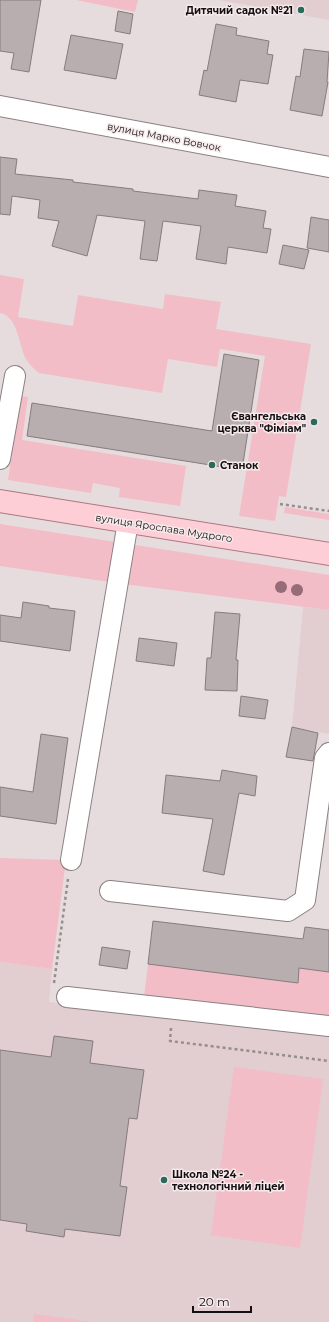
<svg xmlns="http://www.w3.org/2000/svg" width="329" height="1322" font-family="Montserrat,sans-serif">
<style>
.built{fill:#e2cdd0}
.green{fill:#f2bdc6}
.building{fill:#b9aeaf;stroke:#867b7d}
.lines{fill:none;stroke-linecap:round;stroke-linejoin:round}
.minor-casing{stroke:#8b8082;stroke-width:22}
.major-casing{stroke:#ac7781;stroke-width:24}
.path{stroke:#958d8e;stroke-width:2.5;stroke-dasharray:3 3;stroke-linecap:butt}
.minor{stroke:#fff;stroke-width:20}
.major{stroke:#feced7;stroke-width:22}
.tree{fill:#976b78}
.poi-dot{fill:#286b5c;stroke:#f5e9eb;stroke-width:1.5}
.labels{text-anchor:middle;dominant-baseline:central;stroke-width:3;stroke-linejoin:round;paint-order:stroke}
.poi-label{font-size:10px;font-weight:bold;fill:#141011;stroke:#f5e9eb;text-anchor:end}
.street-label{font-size:10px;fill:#141011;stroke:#f5e9eb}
</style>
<rect width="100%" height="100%" fill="#e7dcdd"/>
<g class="built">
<polygon points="219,0 329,0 329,20"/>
<polygon points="303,607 329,610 329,734 292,727"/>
<polygon points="0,962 52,969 49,1002 190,1019 329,1037 329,1322 0,1322"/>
</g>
<g class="green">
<polygon points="76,0 138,0 135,12"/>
<path d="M0,275l24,4 -6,38 55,9 5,-31 85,14 2,-15 56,8 -5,27 95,15 -25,153 -7,-1 -4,25 -36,-5 26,-160 -45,-7 -3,18 -49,-8 -6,34 -123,-20c-4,-3 -8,-7 -11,-11 -10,-13 -8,-45 -28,-49z"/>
<polygon points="21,396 28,397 22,440 186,466 180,506 119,497 120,488 93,483 91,493 8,480"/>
<polygon points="285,507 329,514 329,520 284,513"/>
<polygon points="0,524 329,575 329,610 123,584 0,566"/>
<polygon points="0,858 66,860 52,969 0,962"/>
<polygon points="148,964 297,983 299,968 329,972 329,1019 144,997"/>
<polygon points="234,1067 323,1079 300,1248 211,1235"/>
<polygon points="34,1314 93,1322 33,1322"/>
</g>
<g class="building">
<polygon points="0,0 41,0 29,72 11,69 14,53 0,51"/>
<polygon points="118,11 133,14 130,34 115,31"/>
<polygon points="216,24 237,28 236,35 269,41 267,54 273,55 268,84 240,80 236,102 199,95 204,70 207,71"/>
<polygon points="71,35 123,44 116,79 64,70"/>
<polygon points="304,49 329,52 327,82 328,82 322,116 290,110 296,76 300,77"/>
<polygon points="0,157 17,159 15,174 73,180 73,182 133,189 133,191 198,199 199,190 237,195 235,206 266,211 263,228 271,229 267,253 228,247 226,264 196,259 201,226 163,221 157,261 140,259 145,221 97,215 87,256 52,246 59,221 38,218 40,200 12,196 10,215 0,214"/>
<polygon points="311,217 329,220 329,252 307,248"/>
<polygon points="283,245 309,250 304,269 279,264"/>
<polygon points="224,354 259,360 242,470 27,436 32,403 212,431"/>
<polygon points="23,602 49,606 49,608 75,611 70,651 0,641 0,615 21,618"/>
<polygon points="215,612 240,614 236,660 238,660 237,691 205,690 207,658 211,658"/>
<polygon points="139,638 177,643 174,666 136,661"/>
<polygon points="241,696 268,700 265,719 239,716"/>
<polygon points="292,727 318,733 313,761 286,757"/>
<polygon points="41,734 68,738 56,824 0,816 0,787 33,792"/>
<polygon points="222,770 257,776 255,796 239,793 224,875 203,871 213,819 162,813 166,775 220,781"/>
<polygon points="153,921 303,939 305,927 329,930 329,972 299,968 298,983 148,964"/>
<polygon points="102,947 130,951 127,969 99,965"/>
<polygon points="54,1036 93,1041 90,1063 144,1070 137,1119 129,1118 120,1186 127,1187 120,1236 65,1229 64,1237 26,1231 27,1224 0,1220 0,1050 51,1057"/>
</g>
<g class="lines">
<defs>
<g id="minor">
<polyline points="0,106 329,167"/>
<polyline points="0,459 15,376"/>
<polyline points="71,860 128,522"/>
<polyline points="110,891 288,911 305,900 325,758 329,753"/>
<polyline points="67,997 329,1026"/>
</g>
<polyline id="major" points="0,501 329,554"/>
</defs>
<use href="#minor" class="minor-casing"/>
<use href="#major" class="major-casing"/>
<g class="path">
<polyline points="280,504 329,511"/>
<polyline points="54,983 68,879"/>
<polyline points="171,1028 170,1041 329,1061"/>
</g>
<use href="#minor" class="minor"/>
<use href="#major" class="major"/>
</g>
<g class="tree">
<circle cx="281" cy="587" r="6"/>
<circle cx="297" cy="590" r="6"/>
</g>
<g class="poi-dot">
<circle cx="301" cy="10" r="4"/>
<circle cx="314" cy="422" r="4"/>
<circle cx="212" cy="465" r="4"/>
<circle cx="164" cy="1180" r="4"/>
</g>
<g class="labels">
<g class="poi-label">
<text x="293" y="10">Дитячий садок №21</text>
<text x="306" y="416">Євангельська<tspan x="306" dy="12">церква "Фіміам"</tspan></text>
<text x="220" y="465" text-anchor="start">Станок</text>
<text x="172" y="1174" text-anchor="start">Школа №24 -<tspan x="172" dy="12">технологічний ліцей</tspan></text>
</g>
<g class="street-label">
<text transform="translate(164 137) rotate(11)">вулиця Марко Вовчок</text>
<text transform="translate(164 528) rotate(9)">вулиця Ярослава Мудрого</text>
</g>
</g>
<path d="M193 1306v6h58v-6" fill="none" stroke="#141011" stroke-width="2"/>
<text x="199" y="1306" font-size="12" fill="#141011" stroke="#f5e9eb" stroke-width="3" paint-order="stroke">20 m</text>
</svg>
